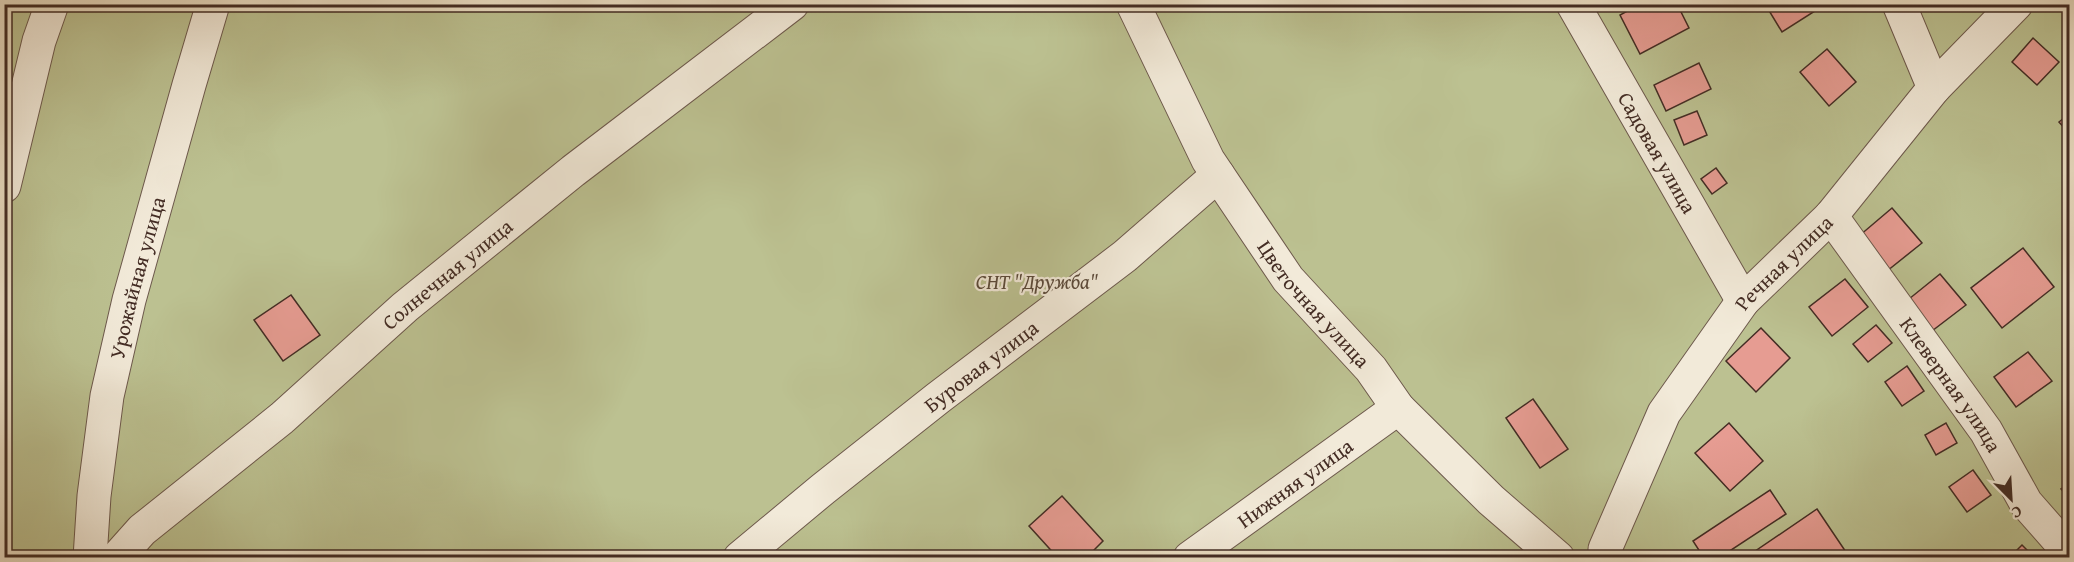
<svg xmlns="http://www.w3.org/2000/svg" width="2074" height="562" font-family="'Gentium Book Plus',serif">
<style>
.green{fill:#bcc191;stroke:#80765a;stroke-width:1.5}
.building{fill:#e69c92;stroke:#432c24;stroke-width:1.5}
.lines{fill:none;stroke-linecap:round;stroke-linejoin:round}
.minor-casing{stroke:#6d594c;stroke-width:35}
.minor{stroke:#f2ead9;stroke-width:33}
.labels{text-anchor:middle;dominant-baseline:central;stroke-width:4.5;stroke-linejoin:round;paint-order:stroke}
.street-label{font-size:21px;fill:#432c24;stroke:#f2ead9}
.park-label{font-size:21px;font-style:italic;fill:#5b4a3a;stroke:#f2ead9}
</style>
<rect width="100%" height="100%" fill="#ebdfc5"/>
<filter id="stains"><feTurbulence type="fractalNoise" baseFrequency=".00333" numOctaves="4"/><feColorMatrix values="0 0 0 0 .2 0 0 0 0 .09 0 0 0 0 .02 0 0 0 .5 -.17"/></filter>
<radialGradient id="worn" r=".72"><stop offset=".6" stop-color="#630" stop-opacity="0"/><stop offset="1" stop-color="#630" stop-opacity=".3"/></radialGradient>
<rect class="green" x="5" y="5" width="2064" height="552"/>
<g class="building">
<polygon points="1640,4 1677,4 1689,28 1640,54 1620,15"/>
<polygon points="1765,4 1826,4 1782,32"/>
<polygon points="2033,38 2059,62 2037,85 2012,62"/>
<polygon points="1827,49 1856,82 1829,106 1800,72"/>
<polygon points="1699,63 1711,89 1666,111 1654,85"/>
<polygon points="1697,111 1707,135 1684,145 1674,120"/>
<polygon points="2070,113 2070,134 2059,122"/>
<polygon points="1716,168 1727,183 1712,194 1701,179"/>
<polygon points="1892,208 1922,243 1887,271 1859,236"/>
<polygon points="2023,248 2054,287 2002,328 1971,288"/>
<polygon points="1940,274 1966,305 1928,334 1904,303"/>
<polygon points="1845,279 1868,307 1832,336 1809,307"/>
<polygon points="291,295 320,335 283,361 254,320"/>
<polygon points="1876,325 1892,343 1868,362 1853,344"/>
<polygon points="1761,328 1790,358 1756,392 1726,361"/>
<polygon points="2028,352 2052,381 2016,407 1994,377"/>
<polygon points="1907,366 1924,391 1902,406 1885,382"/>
<polygon points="1533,399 1568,449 1540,468 1506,418"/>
<polygon points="1729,423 1763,461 1730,491 1695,453"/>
<polygon points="1946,423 1957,443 1936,455 1925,435"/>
<polygon points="1973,470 1991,495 1967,512 1949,487"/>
<polygon points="2070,483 2070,500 2061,489"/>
<polygon points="1770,490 1786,514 1719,558 1704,558 1693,541"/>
<polygon points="1062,496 1103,541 1086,558 1058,558 1029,526"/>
<polygon points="1817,509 1850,558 1745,558"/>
<polygon points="2022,545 2035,558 2009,558"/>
</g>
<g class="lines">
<defs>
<g id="minor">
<path id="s1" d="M1133,4l75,156 80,119 83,90 27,39 93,92 67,58"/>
<path id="s2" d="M1573,4l170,297"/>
<polyline points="1899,4 1934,88"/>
<polyline points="4,186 39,41 52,4"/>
<path id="s3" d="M1831,216l155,215 40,72 44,50"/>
<path id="s4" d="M90,558l4,-62 13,-100 22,-96 60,-215 24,-81"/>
<path id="s5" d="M117,558l25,-28 140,-112 123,-111 168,-136 219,-167"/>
<path id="s6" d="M740,558l83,-69 115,-91 187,-142 93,-81"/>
<path id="s7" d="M1190,558l208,-150"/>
<path id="s8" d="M1606,558l-1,-9 59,-136 79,-112 88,-85 103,-128 82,-84"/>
</g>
</defs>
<use href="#minor" class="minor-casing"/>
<use href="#minor" class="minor"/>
</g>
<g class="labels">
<g class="street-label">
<text stroke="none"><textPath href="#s2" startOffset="171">Садовая улица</textPath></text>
<text stroke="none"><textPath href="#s8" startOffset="350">Речная улица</textPath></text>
<text stroke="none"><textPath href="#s5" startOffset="436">Солнечная улица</textPath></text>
<text stroke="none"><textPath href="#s4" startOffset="285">Урожайная улица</textPath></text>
<text stroke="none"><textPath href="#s1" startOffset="352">Цветочная улица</textPath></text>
<text stroke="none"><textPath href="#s6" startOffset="308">Буровая улица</textPath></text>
<text stroke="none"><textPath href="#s3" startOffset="207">Клеверная улица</textPath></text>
<text stroke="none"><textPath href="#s7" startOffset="129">Нижняя улица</textPath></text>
</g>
<g class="park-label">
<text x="1037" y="281">СНТ "Дружба"</text>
</g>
</g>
<rect width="2074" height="562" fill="none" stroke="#ebdfc5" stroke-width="24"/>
<rect x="6" y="6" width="2062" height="550" fill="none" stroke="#432c24" stroke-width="3"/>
<rect x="12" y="12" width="2050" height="538" fill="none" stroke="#432c24" stroke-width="1.5"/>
<g transform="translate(2011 499) rotate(156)" stroke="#f2ead9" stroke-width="4.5" paint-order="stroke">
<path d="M0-4.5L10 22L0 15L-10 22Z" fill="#432c24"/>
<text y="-9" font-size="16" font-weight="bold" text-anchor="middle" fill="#432c24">С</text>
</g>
<rect width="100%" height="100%" filter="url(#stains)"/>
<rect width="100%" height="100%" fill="url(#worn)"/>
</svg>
